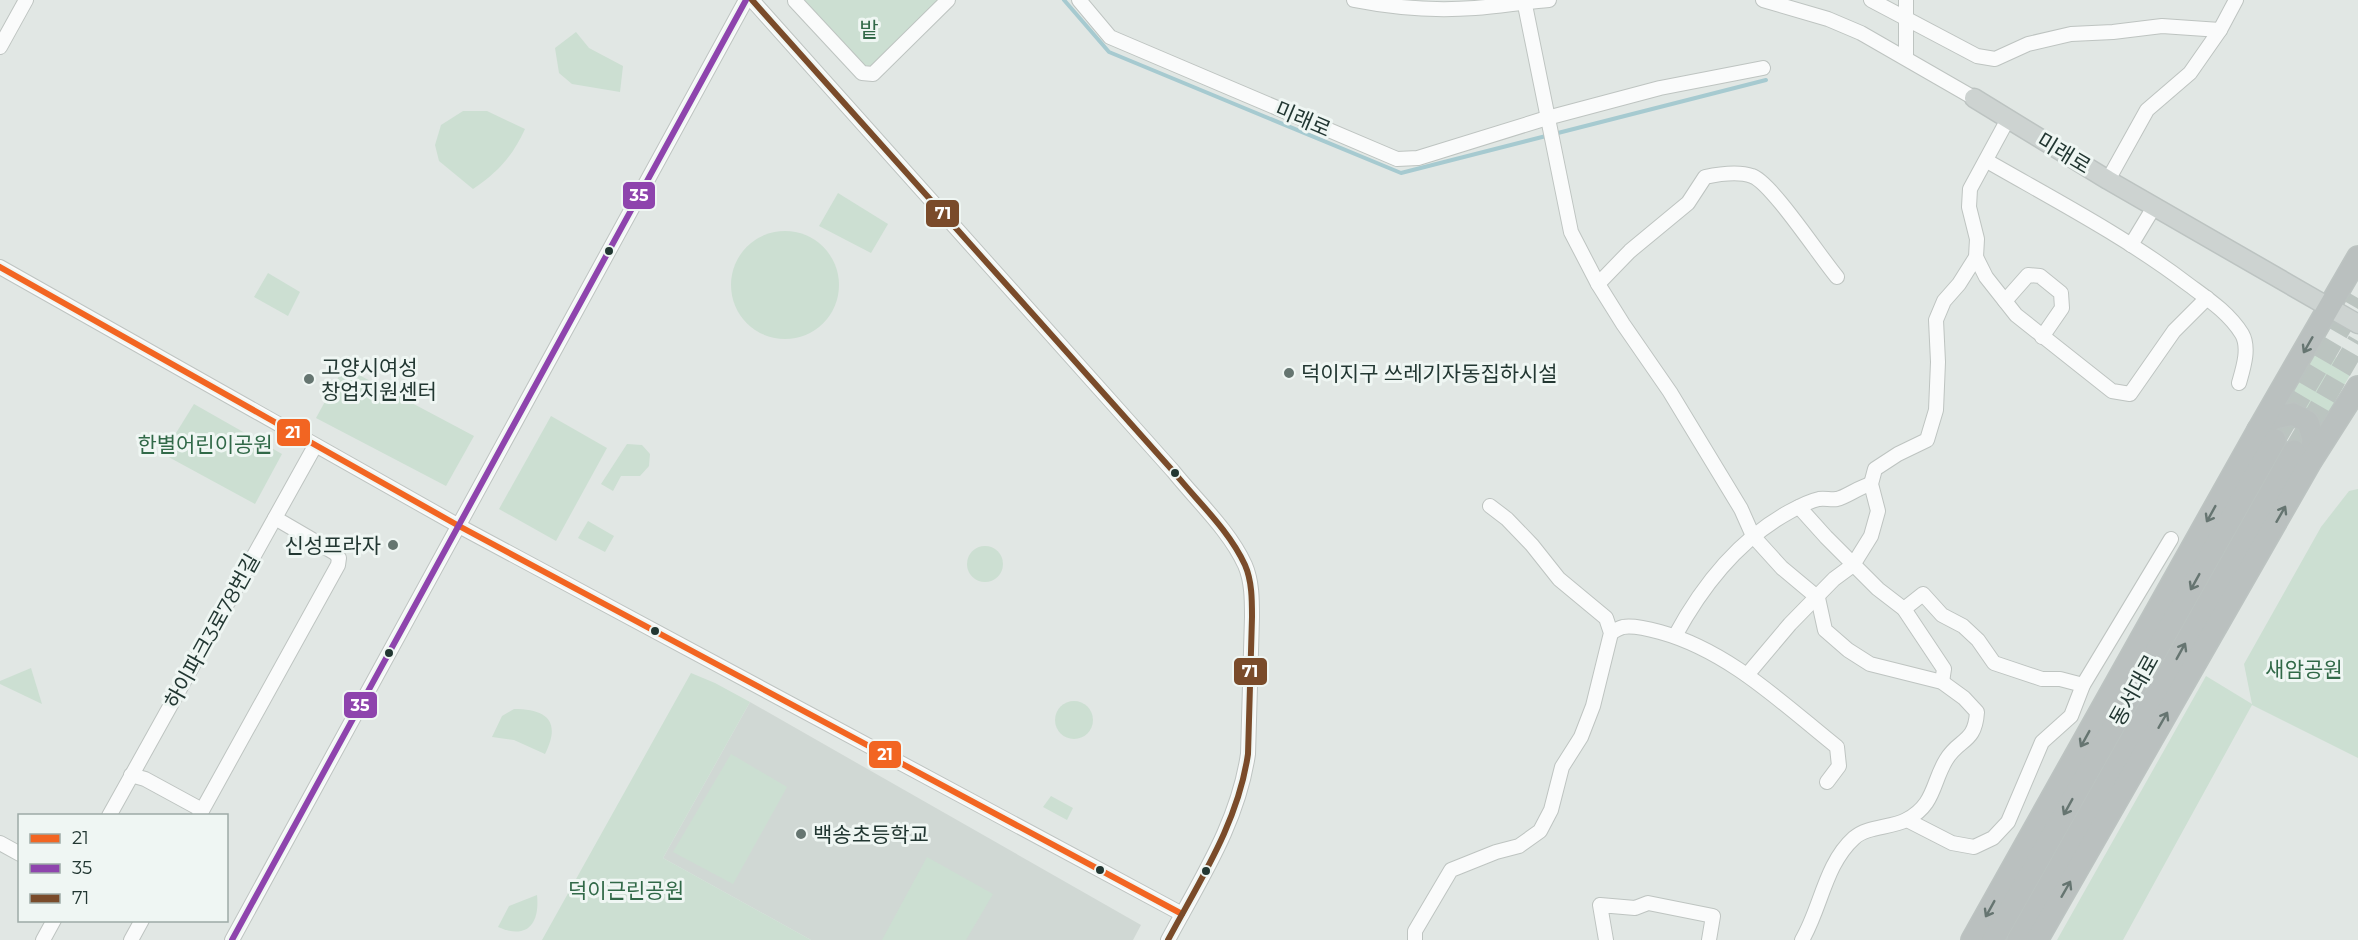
<svg xmlns="http://www.w3.org/2000/svg" width="2358" height="940" font-family="Montserrat,'Noto Sans KR',sans-serif">
<style>
.built{fill:#d0d8d4}
.green{fill:#ccdfd2}
.lines{fill:none;stroke-linecap:round;stroke-linejoin:round}
.stream{stroke:#a6cad0;stroke-width:4}
.highway-tunnel{stroke:#bbc4c0;stroke-width:21;stroke-dasharray:21 10;stroke-linecap:butt}
.minor-casing{stroke:#bec4c1;stroke-width:16}
.major-casing{stroke:#bcc3c1;stroke-width:21}
.highway-casing{stroke:#bcc3c1;stroke-width:24}
.minor{stroke:#fafbfb;stroke-width:14}
.major{stroke:#cdd3d1;stroke-width:18}
.highway{stroke:#bac0bf;stroke-width:21}
.bus-1-casing{stroke:#eff6f3;stroke-width:10}
.bus-2-casing{stroke:#eff6f3;stroke-width:10}
.bus-3-casing{stroke:#eff6f3;stroke-width:10}
.bus-1{stroke:#f26522;stroke-width:6}
.bus-2{stroke:#8e44ad;stroke-width:6}
.bus-3{stroke:#7a4b2a;stroke-width:6}
.oneway{stroke:#667571}
.bus-dot{fill:#223732;stroke:#eff6f3;stroke-width:2}
.poi-dot{fill:#657570;stroke:#eff6f3;stroke-width:2}
.labels{text-anchor:middle;dominant-baseline:central;stroke-width:6;stroke-linejoin:round;paint-order:stroke}
.park-label{font-size:21px;fill:#316948;stroke:#eff6f3}
.street-label{font-size:21px;fill:#223732;stroke:#eff6f3}
.poi-label{font-size:21px;fill:#223732;stroke:#eff6f3;text-anchor:start}
.line-badge{stroke:#eff6f3;stroke-width:2}
.badge-label{font-size:16px;text-anchor:middle;font-weight:bold;fill:#fff}
</style>
<rect width="100%" height="100%" fill="#e1e7e4"/>
<polygon class="built" points="750,702 1141,925 1133,940 811,940 663,858"/>
<g class="green">
<polygon points="803,0 939,0 869,70"/>
<polygon points="576,32 589,48 623,66 620,92 572,84 559,73 555,48"/>
<path d="M463,111h24l38,18c-13,28 -27,43 -52,60l-34,-28 -4,-16 6,-20z"/>
<polygon points="838,193 888,224 871,253 819,226"/>
<circle cx="785" cy="285" r="54"/>
<polygon points="268,273 300,292 288,316 254,297"/>
<polygon points="2313,344 2354,368 2322,424 2313,415 2277,407"/>
<polygon points="344,367 474,436 446,486 316,418"/>
<polygon points="194,404 282,454 255,504 163,454"/>
<polygon points="551,416 607,448 556,541 499,509"/>
<polygon points="627,444 642,445 650,454 649,466 640,476 621,476 613,491 601,484"/>
<polygon points="2358,489 2358,758 2252,705 2123,940 2057,940 2206,676 2252,704 2244,664 2321,527 2349,491"/>
<polygon points="588,521 614,536 605,552 578,538"/>
<circle cx="985" cy="564" r="18"/>
<polygon points="31,668 42,704 0,684 0,681"/>
<polygon points="691,673 715,683 750,702 663,858 811,940 542,940"/>
<circle cx="1074" cy="720" r="19"/>
<path d="M514,709c34,0 47,13 31,45l-31,-14 -22,-3 10,-21z"/>
<polygon points="731,754 787,787 733,884 673,852"/>
<polygon points="1051,796 1073,808 1067,820 1043,807"/>
<polygon points="927,857 993,894 966,940 882,940"/>
<path d="M537,895c3,29 -10,45 -39,32l11,-21z"/>
</g>
<g class="lines">
<polyline class="stream" points="1064,0 1109,52 1401,173 1766,80"/>
<g class="highway-tunnel">
<polyline points="2275,440 2358,298"/>
<polyline points="2294,451 2358,341"/>
</g>
<defs>
<g id="minor">
<path d="M752,0l421,471c24,30 56,59 72,94 7,16 7,35 7,52l-4,137c-10,69 -48,126 -80,186"/>
<polyline points="1079,0 1110,37 1397,159 1418,158 1547,118 1660,88 1763,68"/>
<path d="M1354,0c40,8 80,11 121,8 25,-2 49,-6 74,-8"/>
<path d="M1524,0l47,232 27,52 25,40 47,68 71,117 12,27 29,32 36,30 7,32 23,20 22,14 72,18 22,16 13,14c-2,32 -18,26 -31,48 -14,23 -11,45 -40,60 -15,8 -39,6 -52,18 -29,26 -33,70 -52,102"/>
<polyline points="1763,0 1828,19 1861,33 1974,98"/>
<polyline points="1871,0 1977,56 1995,59 2028,44 2071,34 2113,32 2162,26 2220,30"/>
<polyline points="1906,0 1906,58"/>
<polyline points="795,1 862,73 873,74 948,0"/>
<polyline points="0,47 26,0"/>
<path d="M1987,161c68,39 139,76 202,124 19,14 40,28 53,49 8,14 1,35 -3,49"/>
<polyline points="2108,180 2147,110 2190,73 2220,30 2236,0"/>
<polyline points="2131,245 2154,207"/>
<polyline points="1976,257 1986,277 2016,315 2112,391 2130,394 2174,331 2207,298"/>
<polyline points="0,267 459,526 1182,914"/>
<path d="M1598,284l32,-33 58,-48 17,-26c14,-3 33,-6 47,-1 19,6 68,81 85,101"/>
<polyline points="2005,301 2028,275 2040,276 2061,293 2062,308 2042,337"/>
<polyline points="1799,507 1826,537 1878,589 1904,609 1944,669 1942,682"/>
<polyline points="1904,609 1923,594 1942,615 1963,626 1978,640 1994,663 2042,679 2060,679 2083,685"/>
<path d="M1611,633c3,-2 8,-5 12,-6 11,-2 26,2 37,5 69,19 122,71 177,115l2,19 -12,16"/>
<path d="M1675,636c27,-50 63,-96 114,-124 9,-5 20,-11 30,-13 6,-1 12,1 18,0 9,-2 22,-12 34,-15"/>
<polyline points="1747,675 1790,624 1834,579 1853,565 1871,536 1878,511 1871,484 1875,469 1898,454 1927,440 1936,410 1938,362 1936,320 1944,301 1959,284 1976,257 1977,239 1969,207 1970,189 2008,119"/>
<polyline points="131,775 145,779 202,810"/>
<polyline points="109,816 315,446"/>
<polyline points="199,816 338,565 339,558 335,553 275,518"/>
<polyline points="1907,820 1952,843 1974,847 1993,838 2008,822 2042,742 2071,716 2083,685 2171,539"/>
<polyline points="0,843 20,854"/>
<polyline points="43,940 54,920"/>
<polyline points="131,940 142,920"/>
<polyline points="232,940 746,0"/>
<polyline points="1415,940 1415,931 1451,870 1496,852 1519,846 1540,831 1551,810 1562,767 1581,737 1593,706 1611,633 1606,618 1559,579 1532,545 1507,519 1490,506"/>
<polyline points="1606,940 1600,905 1635,908 1648,903 1713,916 1709,940"/>
</g>
<polyline id="major" points="1974,98 2108,180 2358,324"/>
<g id="highway">
<polyline points="2258,430 2274,418 2293,414 2308,422 2313,439 2311,460"/>
<polyline points="1972,940 2258,430 2358,257"/>
<polyline points="1993,940 2275,440"/>
<polyline points="2018,940 2294,451"/>
<polyline points="2037,940 2311,461 2358,387"/>
</g>
</defs>
<use href="#minor" class="minor-casing"/>
<use href="#major" class="major-casing"/>
<use href="#highway" class="highway-casing"/>
<use href="#minor" class="minor"/>
<use href="#major" class="major"/>
<use href="#highway" class="highway"/>
<defs>
<polyline id="bus-1" points="0,267 459,526 1182,914"/>
<polyline id="bus-2" points="232,940 746,0"/>
<path id="bus-3" d="M752,0l421,471c24,30 56,59 72,94 7,16 7,35 7,52l-4,137c-10,69 -48,126 -80,186"/>
</defs>
<use href="#bus-1" class="bus-1-casing"/>
<use href="#bus-2" class="bus-2-casing"/>
<use href="#bus-3" class="bus-3-casing"/>
<use href="#bus-1" class="bus-1"/>
<use href="#bus-2" class="bus-2"/>
<use href="#bus-3" class="bus-3"/>
</g>
<defs><path id="oneway-shaft" d="M-6 0H5M1.5-3L5.5 0L1.5 3" fill="none" stroke-width="1.6" stroke-linecap="round" stroke-linejoin="round" transform="scale(1.5)"/></defs>
<g class="oneway">
<use href="#oneway-shaft" transform="translate(2308 345) rotate(120)"/>
<use href="#oneway-shaft" transform="translate(2211 514) rotate(119)"/>
<use href="#oneway-shaft" transform="translate(2281 514) rotate(-60)"/>
<use href="#oneway-shaft" transform="translate(2195 582) rotate(119)"/>
<use href="#oneway-shaft" transform="translate(2181 651) rotate(-61)"/>
<use href="#oneway-shaft" transform="translate(2163 720) rotate(-60)"/>
<use href="#oneway-shaft" transform="translate(2085 739) rotate(119)"/>
<use href="#oneway-shaft" transform="translate(2068 807) rotate(119)"/>
<use href="#oneway-shaft" transform="translate(2066 889) rotate(-60)"/>
<use href="#oneway-shaft" transform="translate(1990 909) rotate(119)"/>
</g>
<g class="bus-dot">
<circle cx="609" cy="251" r="5"/>
<circle cx="1175" cy="473" r="5"/>
<circle cx="655" cy="631" r="5"/>
<circle cx="389" cy="653" r="5"/>
<circle cx="1100" cy="870" r="5"/>
<circle cx="1206" cy="871" r="5"/>
</g>
<g class="poi-dot">
<circle cx="1289" cy="373" r="6"/>
<circle cx="309" cy="379" r="6"/>
<circle cx="393" cy="545" r="6"/>
<circle cx="801" cy="834" r="6"/>
</g>
<g class="labels">
<g class="park-label">
<text x="869" y="29">밭</text>
<text x="205" y="444">한별어린이공원</text>
<text x="2304" y="669">새암공원</text>
<text x="626" y="890">덕이근린공원</text>
</g>
<g class="street-label">
<text transform="translate(1303 119) rotate(23)">미래로</text>
<text transform="translate(2064 153) rotate(31)">미래로</text>
<text transform="translate(212 631) rotate(-61)">하이파크3로78번길</text>
<text transform="translate(2134 690) rotate(-61)">동서대로</text>
</g>
<g class="poi-label">
<text x="321" y="367">고양시여성<tspan x="321" dy="24">창업지원센터</tspan></text>
<text x="1301" y="373">덕이지구 쓰레기자동집하시설</text>
<text x="381" y="545" text-anchor="end">신성프라자</text>
<text x="813" y="834">백송초등학교</text>
</g>
</g>
<g class="line-badge">
<rect x="622" y="181" width="34" height="29" rx="6" fill="#8e44ad"/>
<rect x="925" y="199" width="35" height="29" rx="6" fill="#7a4b2a"/>
<rect x="276" y="418" width="35" height="29" rx="6" fill="#f26522"/>
<rect x="1233" y="657" width="35" height="29" rx="6" fill="#7a4b2a"/>
<rect x="343" y="691" width="35" height="28" rx="6" fill="#8e44ad"/>
<rect x="868" y="740" width="34" height="29" rx="6" fill="#f26522"/>
</g>
<g class="badge-label">
<text x="639" y="201">35</text>
<text x="943" y="219">71</text>
<text x="293" y="438">21</text>
<text x="1250" y="677">71</text>
<text x="360" y="711">35</text>
<text x="885" y="760">21</text>
</g>
<rect x="18" y="814" width="210" height="108" fill="#eff6f3" stroke="#9daaa6" stroke-width="1.5"/>
<rect x="30" y="834" width="30" height="9" fill="#f26522" stroke="#9daaa6" stroke-width="1.5"/>
<text x="72" y="844" font-size="18" fill="#223732">21</text>
<rect x="30" y="864" width="30" height="9" fill="#8e44ad" stroke="#9daaa6" stroke-width="1.5"/>
<text x="72" y="874" font-size="18" fill="#223732">35</text>
<rect x="30" y="894" width="30" height="9" fill="#7a4b2a" stroke="#9daaa6" stroke-width="1.5"/>
<text x="72" y="904" font-size="18" fill="#223732">71</text>
</svg>
